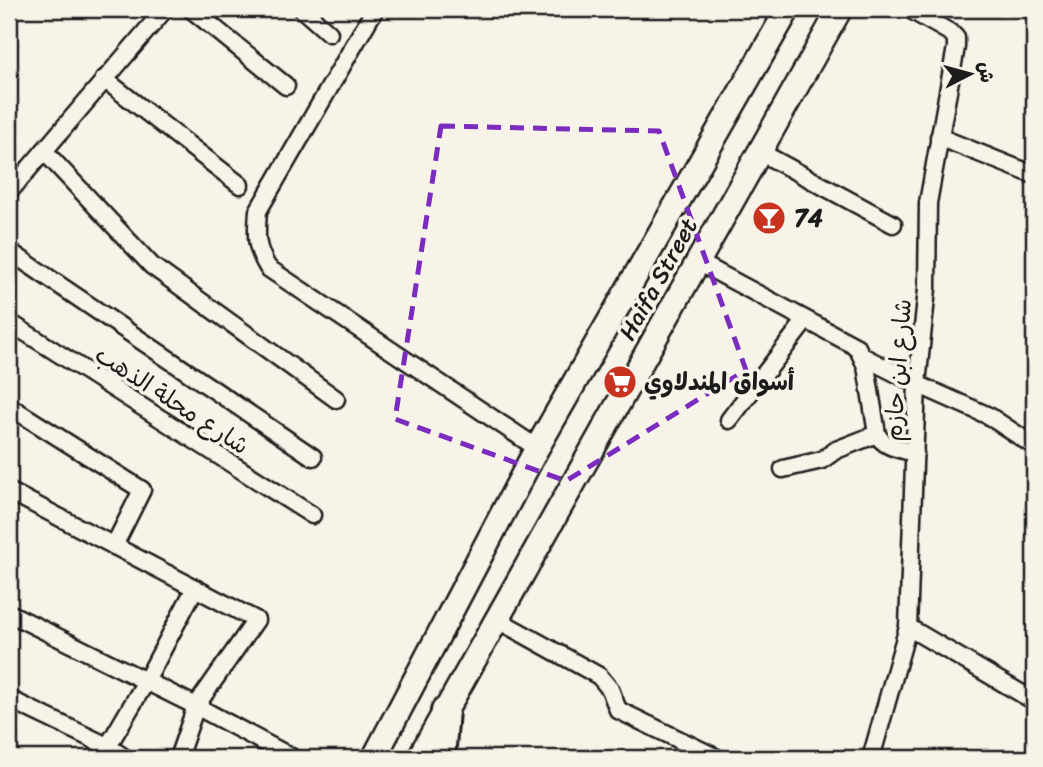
<svg xmlns="http://www.w3.org/2000/svg" width="1043" height="767" font-family="Sriracha,'Playpen Sans Arabic',sans-serif">
<style>
.lines{fill:none;stroke-linecap:round;stroke-linejoin:round}
.street-casing{stroke:#1c1c1c;stroke-width:21}
.secondary-casing{stroke:#1c1c1c;stroke-width:28}
.primary-casing{stroke:#1c1c1c;stroke-width:32}
.street{stroke:#f7f3e8;stroke-width:16}
.secondary{stroke:#f7f3e8;stroke-width:23}
.primary{stroke:#f7f3e8;stroke-width:26}
.marked{fill:none;stroke:#7b2cbf;stroke-width:5;stroke-dasharray:14 9;stroke-linejoin:round}
.labels{text-anchor:middle;dominant-baseline:central;stroke-width:7;stroke-linejoin:round;paint-order:stroke}
.poi-label{font-size:24px;font-weight:bold;fill:#1c1c1c;stroke:#f7f3e8;text-anchor:start}
.street-label{font-size:24px;fill:#1c1c1c;stroke:#f7f3e8}
</style>
<rect width="100%" height="100%" fill="#f7f3e8"/>
<filter id="ink" filterUnits="userSpaceOnUse"><feTurbulence type="fractalNoise" baseFrequency=".0143" numOctaves="2"/><feDisplacementMap in="SourceGraphic" scale="14" xChannelSelector="R" yChannelSelector="G"/><feConvolveMatrix kernelMatrix="1 2 1 2 8 2 1 2 1" color-interpolation-filters="sRGB"/></filter>
<g filter="url(#ink)">
<g class="lines">
<defs>
<g id="street">
<polyline points="191,9 286,86"/>
<polyline points="302,9 329,33"/>
<path d="M375,9l-117,202c-2,26 -3,35 10,57l269,180"/>
<polyline points="104,79 240,185"/>
<polyline points="939,137 1034,175"/>
<polyline points="44,151 152,266 336,399"/>
<polyline points="760,152 893,224"/>
<polyline points="9,192 165,9"/>
<polyline points="9,251 313,457"/>
<path d="M698,262l159,85 9,19 11,68c7,14 24,15 38,19"/>
<polyline points="9,322 312,515"/>
<polyline points="862,356 917,384 989,416 1034,446"/>
<polyline points="9,406 142,490 114,546"/>
<polyline points="729,420 806,320"/>
<polyline points="783,469 822,460 836,450 877,434"/>
<polyline points="9,491 256,620 196,706 178,758"/>
<polyline points="9,613 196,706 293,758"/>
<polyline points="496,619 599,676 610,689 618,710 717,758"/>
<polyline points="908,627 1034,701"/>
<polyline points="9,699 107,746 125,758"/>
<polyline points="101,758 145,683 195,588"/>
<polyline points="871,758 908,627 917,384 927,289 928,203 956,47 956,38 951,33 909,9"/>
</g>
<g id="secondary">
<polyline points="374,758 537,448 788,9"/>
<polyline points="419,758 840,9"/>
</g>
<polyline id="primary" points="441,758 445,711"/>
</defs>
<use href="#street" class="street-casing"/>
<use href="#secondary" class="secondary-casing"/>
<use href="#primary" class="primary-casing"/>
<use href="#street" class="street"/>
<use href="#secondary" class="secondary"/>
<use href="#primary" class="primary"/>
</g>
</g>
<path class="marked" d="M441,126l218,5 87,239 -180,111 -171,-62z"/>
<defs>
<symbol id="bar-disc" viewBox="-11 -11 22 22"><circle r="9.5" fill="#c8321e" stroke="#f7f3e8"/><path d="M-6-5H6L.8 .8V4.5H3.5V6h-7V4.5H-.8V.8Z" fill="#fff"/></symbol>
<symbol id="supermarket-disc" viewBox="-11 -11 22 22"><circle r="9.5" fill="#c8321e" stroke="#f7f3e8"/><path d="M-6-5.5h2.5l.6 2H6L4.5 2H-2.5L-4.4-4H-6ZM-1.5 3.2a1.3 1.3 0 1 0 .1 0ZM3 3.2a1.3 1.3 0 1 0 .1 0Z" fill="#fff"/></symbol>
</defs>
<g fill-rule="evenodd">
<use href="#bar-disc" x="750" y="199" width="38" height="38"/>
<use href="#supermarket-disc" x="601" y="363" width="38" height="38"/>
</g>
<g class="labels">
<g class="poi-label">
<text x="794" y="218">74</text>
<text x="644" y="382">أسواق المندلاوي</text>
</g>
<g class="street-label">
<text transform="translate(658 279) rotate(-61)">Haifa Street</text>
<text transform="translate(898 370) rotate(-86)">شارع ابن حازم</text>
<text transform="translate(172 400) rotate(33)">شارع محلة الذهب</text>
</g>
</g>
<rect width="1043" height="767" fill="none" stroke="#f7f3e8" stroke-width="35"/>
<rect x="18" y="18" width="1008" height="732" fill="none" stroke="#1c1c1c" stroke-width="2.5" filter="url(#ink)"/>
<g transform="translate(970 74) rotate(84)" stroke="#f7f3e8" stroke-width="5" paint-order="stroke">
<path d="M0-5L12 26L0 18L-12 26Z" fill="#1c1c1c"/>
<text y="-10" font-size="19" font-weight="bold" text-anchor="middle" fill="#1c1c1c">ش</text>
</g>
</svg>
